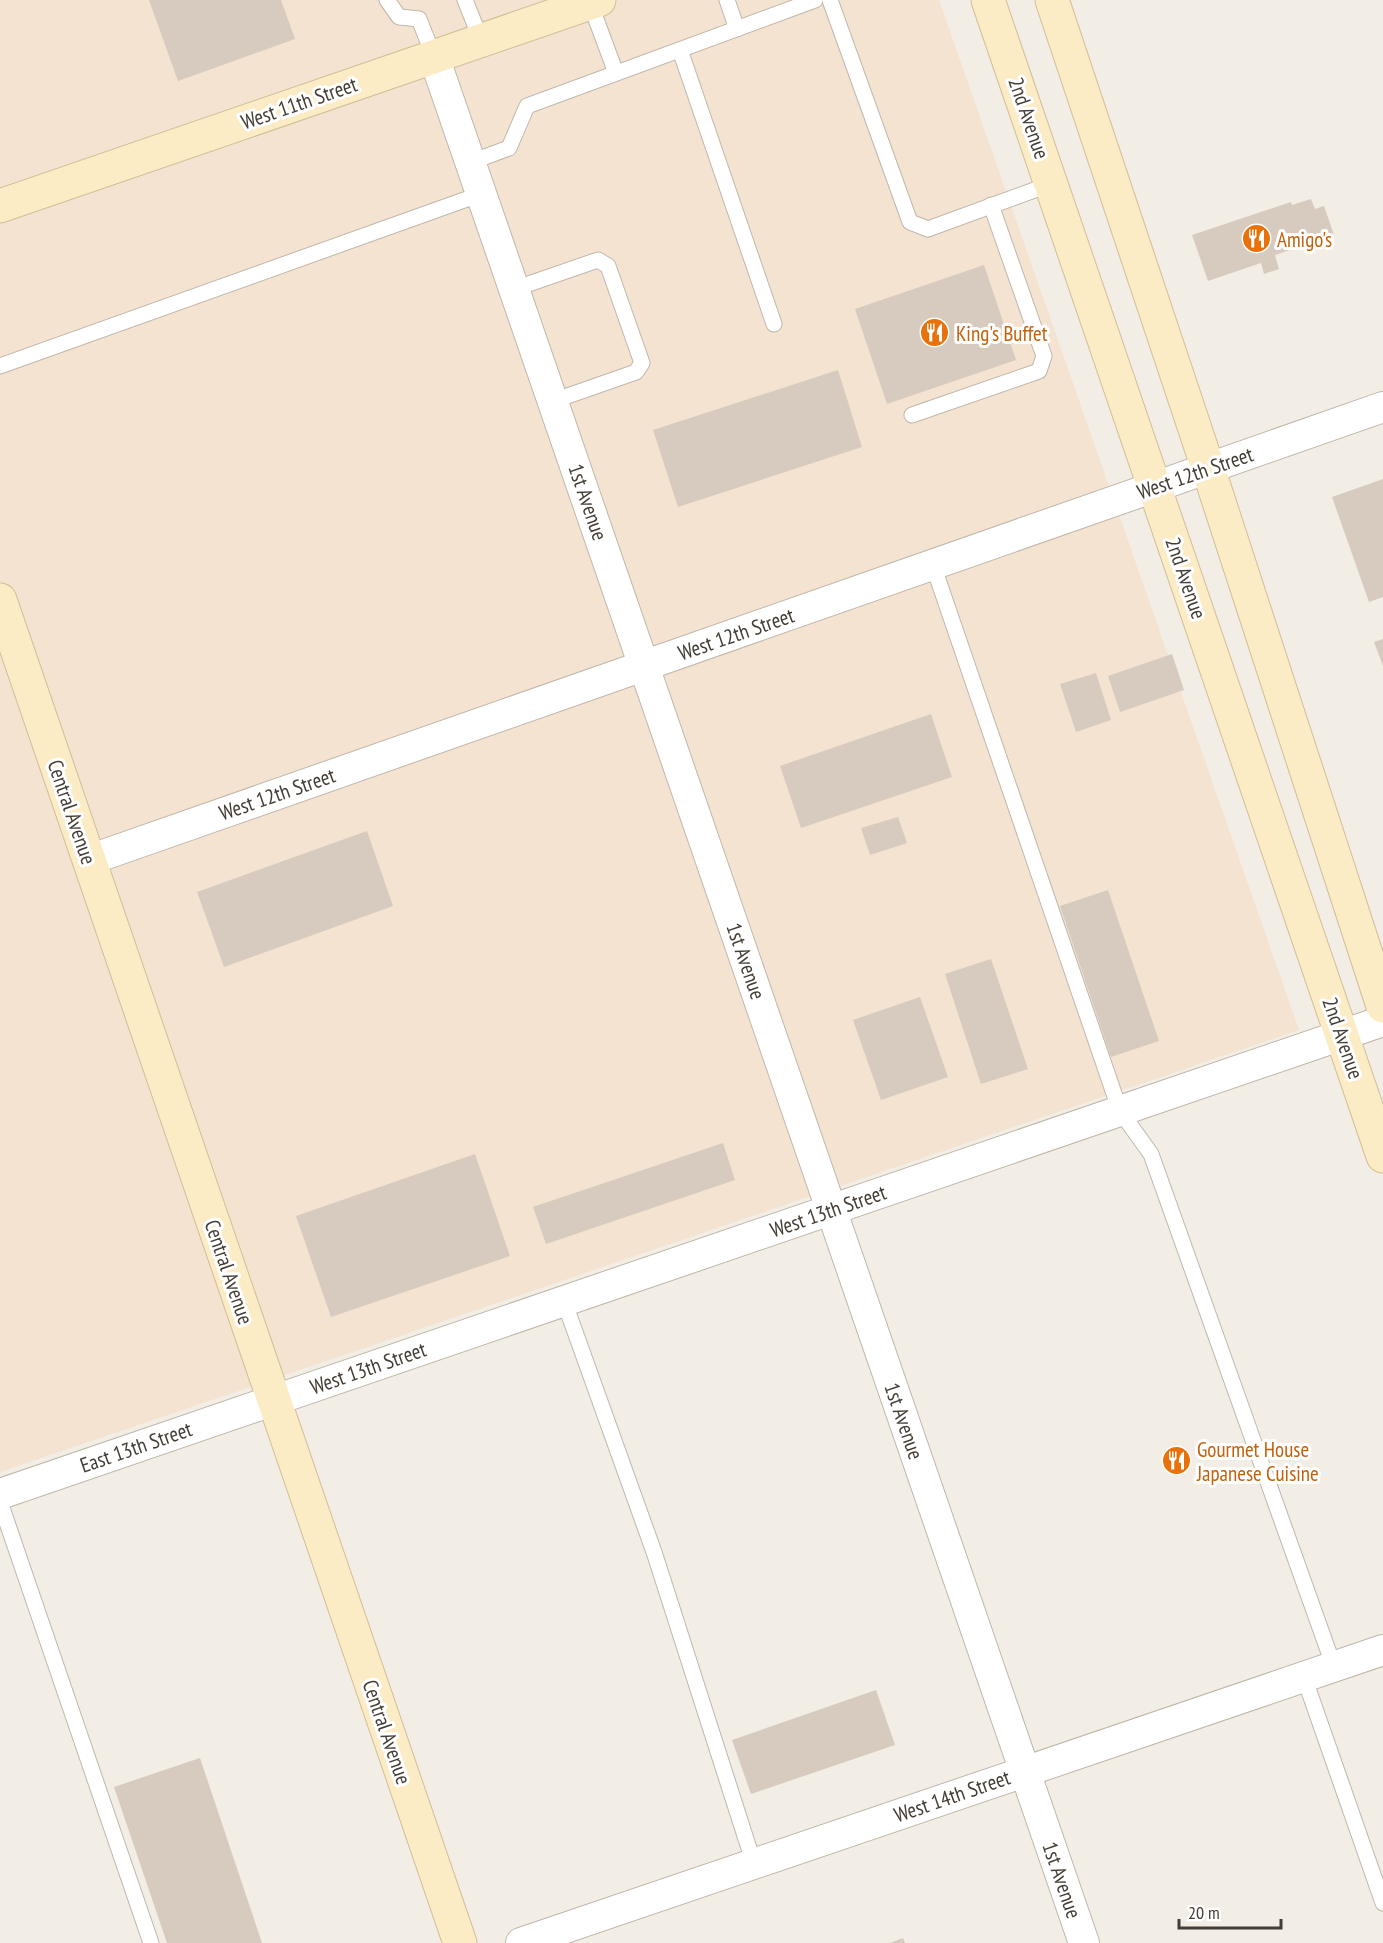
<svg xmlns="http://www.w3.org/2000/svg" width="1383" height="1943" font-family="'PT Sans Narrow',sans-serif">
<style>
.commercial{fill:#f3e3d0}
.building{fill:#d6cbbe}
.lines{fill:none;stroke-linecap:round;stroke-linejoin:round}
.lane-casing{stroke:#c0b7ab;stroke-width:17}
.street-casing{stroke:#c0b7ab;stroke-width:32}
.secondary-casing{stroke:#d0be97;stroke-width:35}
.lane{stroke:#fff;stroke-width:15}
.street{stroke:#fff;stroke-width:30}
.secondary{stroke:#fcecc5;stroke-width:33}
.labels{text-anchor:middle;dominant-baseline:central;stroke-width:6;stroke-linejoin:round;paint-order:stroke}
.street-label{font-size:21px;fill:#443d35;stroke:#fff}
.food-label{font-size:21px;fill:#c56008;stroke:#fff;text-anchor:start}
</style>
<rect width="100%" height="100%" fill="#f2ede5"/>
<polygon class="commercial" points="0,0 939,0 1299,1030 0,1472"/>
<g class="building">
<polygon points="149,0 281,0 295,39 178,81"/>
<polygon points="1311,199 1315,209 1324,206 1334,235 1275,255 1279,269 1264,274 1261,263 1208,281 1192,235 1291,202 1292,205"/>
<polygon points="984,265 1016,360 887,404 855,309"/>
<polygon points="838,370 862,447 678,507 653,430"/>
<polygon points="1383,479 1383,597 1369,602 1332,497"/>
<polygon points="1383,639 1383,666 1374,642"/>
<polygon points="1172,654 1184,690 1120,712 1108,676"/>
<polygon points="1096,673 1111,720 1076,732 1060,684"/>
<polygon points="931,714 952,777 801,828 780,766"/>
<polygon points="898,817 907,843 870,855 861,828"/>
<polygon points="367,831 393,906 224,967 197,892"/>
<polygon points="1108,890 1159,1041 1111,1057 1060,906"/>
<polygon points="991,959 1028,1069 981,1084 945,974"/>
<polygon points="920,997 948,1077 881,1100 853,1020"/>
<polygon points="723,1143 735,1180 546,1244 533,1207"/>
<polygon points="475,1154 510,1256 331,1317 296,1216"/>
<polygon points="876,1690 895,1745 751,1794 732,1740"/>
<polygon points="200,1758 262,1943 167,1943 114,1787"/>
<polygon points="903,1938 905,1943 890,1943"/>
</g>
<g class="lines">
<defs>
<g id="lane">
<polyline points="387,0 399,17 419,19 434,57"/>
<polyline points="465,0 481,40"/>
<polyline points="727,0 737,29"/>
<polyline points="830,0 910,222 928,229 1051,184"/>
<polyline points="590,3 616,73"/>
<polyline points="680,50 774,324"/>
<polyline points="471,162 509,148 527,106 815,0"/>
<polyline points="514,289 598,260 608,266 642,363 636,372 553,401"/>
<polyline points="0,366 481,194"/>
<polyline points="912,415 1039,371 1044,356 991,205"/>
<polyline points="933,565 1120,1111 1151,1154 1334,1667"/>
<polyline points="564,1301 654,1552 754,1864"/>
<polyline points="0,1502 151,1943"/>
<polyline points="1304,1677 1383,1903"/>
</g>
<g id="street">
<polyline points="434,57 1084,1943"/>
<polyline points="89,860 1383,407"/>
<polyline points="0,1494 1383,1021"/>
<polyline points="521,1943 1383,1650"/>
</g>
<g id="secondary">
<polyline points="988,0 1383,1156"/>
<polyline points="1052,0 1208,468 1383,1006"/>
<polyline points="0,206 599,0"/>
<polyline points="0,600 460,1943"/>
</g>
</defs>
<use href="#lane" class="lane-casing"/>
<use href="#street" class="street-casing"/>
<use href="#secondary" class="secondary-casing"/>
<use href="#lane" class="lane"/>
<use href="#street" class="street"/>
<use href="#secondary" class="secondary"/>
</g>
<defs>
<symbol id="restaurant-disc" viewBox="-11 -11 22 22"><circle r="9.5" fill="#e8710a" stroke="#fff"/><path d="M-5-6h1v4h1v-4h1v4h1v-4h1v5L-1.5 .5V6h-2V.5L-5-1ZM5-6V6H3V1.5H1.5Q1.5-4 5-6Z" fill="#fff"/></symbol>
</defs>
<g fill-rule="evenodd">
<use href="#restaurant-disc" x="1240" y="222" width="33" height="33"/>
<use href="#restaurant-disc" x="918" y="316" width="33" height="33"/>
<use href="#restaurant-disc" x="1160" y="1444" width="33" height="33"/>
</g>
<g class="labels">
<g class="street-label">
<text transform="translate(299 103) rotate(-19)">West 11th Street</text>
<text transform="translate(1029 118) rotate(71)">2nd Avenue</text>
<text transform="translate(1195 473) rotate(-19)">West 12th Street</text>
<text transform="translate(588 502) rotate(71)">1st Avenue</text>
<text transform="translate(1186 578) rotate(71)">2nd Avenue</text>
<text transform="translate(736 634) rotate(-19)">West 12th Street</text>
<text transform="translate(277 794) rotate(-19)">West 12th Street</text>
<text transform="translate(72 812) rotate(71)">Central Avenue</text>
<text transform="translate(746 961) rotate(71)">1st Avenue</text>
<text transform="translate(1343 1038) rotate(71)">2nd Avenue</text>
<text transform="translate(828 1211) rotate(-19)">West 13th Street</text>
<text transform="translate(229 1272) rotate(71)">Central Avenue</text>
<text transform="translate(368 1368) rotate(-19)">West 13th Street</text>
<text transform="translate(904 1421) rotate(71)">1st Avenue</text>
<text transform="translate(136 1447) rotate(-19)">East 13th Street</text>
<text transform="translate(387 1732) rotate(71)">Central Avenue</text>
<text transform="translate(952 1796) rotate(-19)">West 14th Street</text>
<text transform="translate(1062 1880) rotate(71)">1st Avenue</text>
</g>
<g class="food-label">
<text x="1277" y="239">Amigo's</text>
<text x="956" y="333">King's Buffet</text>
<text x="1197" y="1449">Gourmet House<tspan x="1197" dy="24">Japanese Cuisine</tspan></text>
</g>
</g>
<path d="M1179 1919v9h102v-9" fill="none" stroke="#443d35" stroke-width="3"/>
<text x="1188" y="1919" font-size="18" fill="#443d35" stroke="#ffffff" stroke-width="4.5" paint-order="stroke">20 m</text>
</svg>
